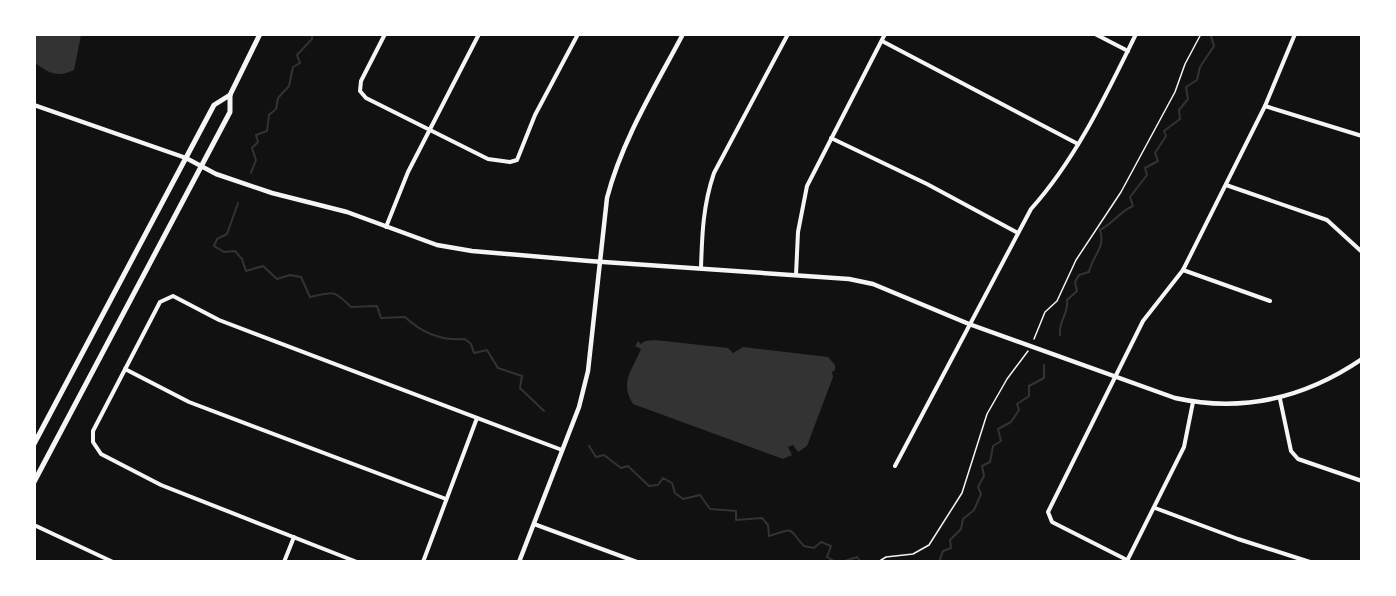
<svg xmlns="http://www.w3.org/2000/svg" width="1396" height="596" font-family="'Nunito Sans',sans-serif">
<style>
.water{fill:#333}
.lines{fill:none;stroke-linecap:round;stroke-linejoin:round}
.stream{stroke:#333;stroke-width:2}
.path{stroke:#f5f5f5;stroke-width:1.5}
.minor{stroke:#f5f5f5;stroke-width:4}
.tertiary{stroke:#f5f5f5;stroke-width:4.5}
.secondary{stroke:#f5f5f5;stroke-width:5}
</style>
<rect width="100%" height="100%" fill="#111"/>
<g class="water">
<path d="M35,34l46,1 -7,35c-17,8 -25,3 -39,-7z"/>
<path d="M655,340l73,8 5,5 10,-6 85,10 7,8v5l-3,2 1,5 -26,69 -9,6 -5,-7 -5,2 4,8 -9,4 -150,-55c-14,-22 0,-35 8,-55l-6,-3 3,-5 3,3 4,-3z"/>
</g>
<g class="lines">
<g class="stream">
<polyline points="251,173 256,160 252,148 258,142 256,135 267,131 269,115 276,109 278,98 289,86 293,67 300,63 297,55 312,39 312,34"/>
<path d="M238,203l-11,31 -10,5 -3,7 10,6 11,-1 7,8 4,12 17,-5 14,13 13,-4 11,2 9,20c24,-5 23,-8 41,10l26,-1 4,12 24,-1c17,16 37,24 60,22l6,5 3,9 13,-3 11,18 24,8 -2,12 24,23"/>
<path d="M1060,335c-2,-14 9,-21 7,-35l10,-9 -2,-9 4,-7 10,-3c3,-16 17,-24 11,-42 15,-8 20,-19 33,-24l-3,-9 17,-22 -2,-7 13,-7 -3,-8 11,-17 -2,-5 16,-12 -1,-9 9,-11 -2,-12 11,-7 3,-13 14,-21 -3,-10 3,-2"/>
<path d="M589,446l7,11 8,-2 17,13 7,-2 21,20 9,-1 5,-7 9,5 3,10 8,6 17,-4 10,14 26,2v9l26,-2 6,7 1,11c28,-9 18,-8 35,10l10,2 7,-6 10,4 -4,11 9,5"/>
<polyline points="842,562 857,557 861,562"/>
<polyline points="939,562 943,551 951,548 950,540 961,529 963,519 974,510 981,494 978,487 984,476 982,466 990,462 993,446 1001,441 998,429 1011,422 1019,410 1017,404 1029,396 1029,386 1044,378 1044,365"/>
</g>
<g class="path">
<polyline points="1034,339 1045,312 1057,301 1076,260 1121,192 1175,92 1185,64 1201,34"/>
<polyline points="878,562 886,557 913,554 929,545 962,493 987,414 1007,379 1028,351"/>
</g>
<g class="minor">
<polyline points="385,34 361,81 360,91 366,98 488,159 510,162 517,160 535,115 578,34"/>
<polyline points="1095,34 1128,51"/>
<polyline points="882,41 1078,144"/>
<polyline points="1265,106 1362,136"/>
<polyline points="831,138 927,184 1018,233"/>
<polyline points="1226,185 1327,220 1362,252"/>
<polyline points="386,227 408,172 479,34"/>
<path d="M701,268c1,-33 2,-63 13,-95l74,-139"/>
<polyline points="1183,270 1270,301"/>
<polyline points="796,275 798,232 807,186 885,34"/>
<polyline points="125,369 189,402 446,499"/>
<polyline points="1280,399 1291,451 1298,459 1362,481"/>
<path d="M895,466l136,-257c45,-50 75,-114 105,-175"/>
<polyline points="1155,508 1238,539 1310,562"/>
<polyline points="534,524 637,562"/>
<polyline points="34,525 113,562"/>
<polyline points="1127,560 1052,522 1048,512 1143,321 1183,270 1265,106 1295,34"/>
<polyline points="1127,561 1184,447 1193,402"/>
<polyline points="284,562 294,537"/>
<polyline points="357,562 161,485 101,454 93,442 93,431 160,302 173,296 219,320 562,450"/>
<polyline points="423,562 477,418"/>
</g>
<g class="tertiary">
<path d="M34,105l152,53 30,16 56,19 75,19 90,33 35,6 117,10 260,18 24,5 96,40 206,74c68,15 130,0 187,-39"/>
<path d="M519,562l60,-155 9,-36 19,-173c15,-58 48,-111 76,-164"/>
</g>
<g class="secondary">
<polyline points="34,444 214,105 230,95"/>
<polyline points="34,482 230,112 230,95 260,34"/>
</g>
</g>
<rect width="1396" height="596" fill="none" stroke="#ffffff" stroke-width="72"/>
</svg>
